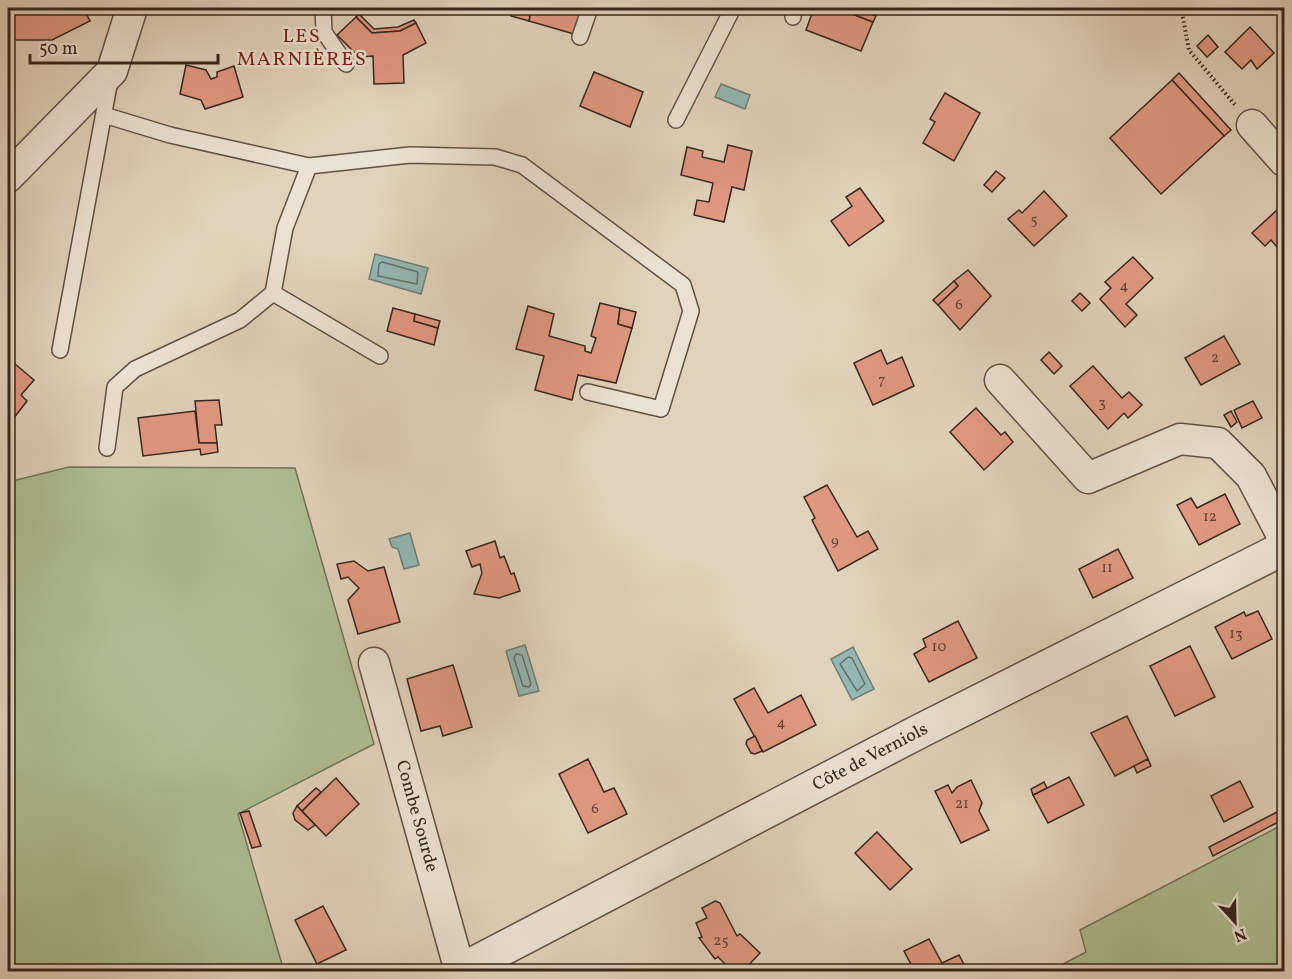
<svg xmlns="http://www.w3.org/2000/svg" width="1292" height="979" font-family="Vollkorn,serif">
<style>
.green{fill:#aebe94;stroke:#727259;stroke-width:1.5}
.water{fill:#94b7b3;stroke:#6e7d77;stroke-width:1.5}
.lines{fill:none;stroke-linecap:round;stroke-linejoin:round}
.shore{stroke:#656e68;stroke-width:1.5}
.building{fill:#e19881;stroke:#36261e;stroke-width:1.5}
.service-casing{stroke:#615145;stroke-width:18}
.minor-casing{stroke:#615145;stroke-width:33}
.tertiary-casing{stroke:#615145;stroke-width:36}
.path{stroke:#36261e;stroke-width:4;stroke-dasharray:1.5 3;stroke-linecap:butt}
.service{stroke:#ece2d3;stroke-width:15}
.minor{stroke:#ece2d3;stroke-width:30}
.tertiary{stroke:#ece2d3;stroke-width:33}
.labels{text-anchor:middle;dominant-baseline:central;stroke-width:5;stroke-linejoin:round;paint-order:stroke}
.number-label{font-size:15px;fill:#614237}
.street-label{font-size:18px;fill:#36261e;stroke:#ece2d3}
.neighbourhood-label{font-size:20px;letter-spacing:1.5px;fill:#7a1f14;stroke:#ece2d3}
</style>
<rect width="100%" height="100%" fill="#e1d3bb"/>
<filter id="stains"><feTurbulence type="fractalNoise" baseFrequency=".00333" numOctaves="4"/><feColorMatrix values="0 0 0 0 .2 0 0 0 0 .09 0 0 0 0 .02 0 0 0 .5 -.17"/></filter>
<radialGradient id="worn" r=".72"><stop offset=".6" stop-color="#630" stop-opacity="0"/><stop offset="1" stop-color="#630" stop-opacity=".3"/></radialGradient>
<g class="green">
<polygon points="69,467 295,468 374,744 238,814 284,971 8,971 8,482"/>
<polygon points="1284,824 1284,971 1050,971 1086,952 1080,930"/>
</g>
<g class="water">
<polygon points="721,84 750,95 745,109 715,97"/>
<polygon points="375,254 428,268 421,294 369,279"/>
<polygon points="410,533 419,565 404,569 398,549 392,547 389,539"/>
<polygon points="525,645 539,691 519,696 506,651"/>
<polygon points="853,647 874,689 852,700 831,659"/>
</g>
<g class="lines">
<g class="shore">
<polygon points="382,262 418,272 417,284 378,276 379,264"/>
<polygon points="516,654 522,655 531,684 529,687 523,686 514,658"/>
<polygon points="848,657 852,658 865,684 857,691 840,664"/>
</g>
</g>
<g class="building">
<polygon points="8,8 83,8 90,21 52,40 16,40 8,34"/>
<polygon points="513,8 582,8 574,34 529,21 530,14"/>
<polygon points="814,8 837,8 873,22 861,51 806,30"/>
<polygon points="837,8 856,8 876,16 873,22"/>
<polygon points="513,9 530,14 529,21 511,16"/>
<polygon points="359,14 374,29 398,27 414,20 416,23 400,31 372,33 356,17"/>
<polygon points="356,17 372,33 400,31 416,23 426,43 403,55 404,83 374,84 373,56 359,57 337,35"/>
<polygon points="1250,27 1274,53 1257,69 1251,60 1242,69 1225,52"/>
<polygon points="1208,35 1218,47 1207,57 1197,46"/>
<polygon points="186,65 206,70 211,79 217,77 217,72 234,66 243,97 205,109 201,100 180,94"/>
<polygon points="594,72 643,92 630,127 580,106"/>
<polygon points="1179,73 1231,130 1224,136 1172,80"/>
<polygon points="1172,80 1224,136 1161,194 1110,138"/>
<polygon points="945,93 980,113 954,161 923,143 935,122 930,119"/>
<polygon points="728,145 752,151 744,190 732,187 724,222 694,215 697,200 709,202 713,183 681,175 687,147 703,151 702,157 724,162"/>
<polygon points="996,171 1005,178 992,192 984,185"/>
<polygon points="860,188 884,221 849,246 831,221 852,206 846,197"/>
<polygon points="1044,191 1067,216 1034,246 1008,219 1019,210 1022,213"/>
<polygon points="1278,209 1284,216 1284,255 1271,240 1265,246 1252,233"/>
<polygon points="1133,257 1153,278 1126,304 1137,315 1125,327 1100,299 1111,288 1105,282"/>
<polygon points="968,270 991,296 960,330 938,305 958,286 954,281"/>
<polygon points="954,281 958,286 938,305 933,300"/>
<polygon points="1080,293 1090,303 1082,311 1072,301"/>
<polygon points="600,303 620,308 618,324 632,328 616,383 578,375 572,400 535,390 544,356 516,349 528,306 554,314 549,336 585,346 585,351 591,353 596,338 591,336"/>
<polygon points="393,308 415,314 414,321 438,328 434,345 387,331"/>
<polygon points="620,308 636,312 632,328 618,324"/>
<polygon points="415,314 440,321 438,328 414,321"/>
<polygon points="1224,336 1240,364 1201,385 1185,358"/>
<polygon points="881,350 887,364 902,357 914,386 873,405 854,363"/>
<polygon points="1049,352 1062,366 1054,374 1041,360"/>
<polygon points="8,358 34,380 21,395 27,401 13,419 8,414"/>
<polygon points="1093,366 1122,398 1129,392 1142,405 1128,418 1124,413 1108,429 1070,386"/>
<polygon points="219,400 222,425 215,425 217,443 199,443 195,401"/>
<polygon points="1253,401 1262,418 1242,428 1234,410"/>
<polygon points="976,408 1001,435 1005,432 1013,442 984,470 950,432"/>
<polygon points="195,411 199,443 217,443 218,452 201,455 200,449 143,456 138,418"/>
<polygon points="1231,411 1237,422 1231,427 1224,415"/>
<polygon points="827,485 857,537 868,531 878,549 838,571 812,520 815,518 804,497"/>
<polygon points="1225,494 1240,524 1199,545 1177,505 1191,498 1197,508"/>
<polygon points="495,541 500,558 504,556 511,574 514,573 520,591 499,598 474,594 482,573 480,564 472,567 466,551"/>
<polygon points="1118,549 1133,578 1093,598 1079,569"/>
<polygon points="354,561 368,571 384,567 400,622 358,634 348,600 359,588 348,577 341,579 337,564"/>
<polygon points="1258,611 1272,639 1232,659 1215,627 1244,612 1246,616"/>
<polygon points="958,621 977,658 929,682 914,654 926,647 923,639"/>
<polygon points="1190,646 1215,697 1175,716 1150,666"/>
<polygon points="453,665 472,727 443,736 440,726 421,731 407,679"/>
<polygon points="754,688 768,713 801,695 816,725 763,752 734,699"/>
<polygon points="1127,716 1148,759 1115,776 1091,733"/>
<polygon points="755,736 762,751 755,754 751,753 746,744 747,740"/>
<polygon points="588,759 604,792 614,788 627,814 588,833 559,774"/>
<polygon points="1148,759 1151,766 1137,773 1134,766"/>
<polygon points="1069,777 1084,805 1048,823 1033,795"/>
<polygon points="336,778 359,804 326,836 302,811"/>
<polygon points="971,780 982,803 979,811 989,830 961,843 935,791 948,785 952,793 957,787"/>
<polygon points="1240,781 1253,807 1224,822 1211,796"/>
<polygon points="1044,782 1047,788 1033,795 1031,789"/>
<polygon points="316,788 321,792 302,811 297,806"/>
<polygon points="297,806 315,825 308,830 295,820 293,813"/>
<polygon points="1283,809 1284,819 1213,856 1209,847"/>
<polygon points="249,811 261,846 252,848 240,813"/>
<polygon points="877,832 912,869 890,890 855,853"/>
<polygon points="715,901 720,903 737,936 740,934 760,953 742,972 733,972 718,957 715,959 699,938 702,937 696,923 707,918 702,908"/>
<polygon points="323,906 346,950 317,964 295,920"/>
<polygon points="929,939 942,963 959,955 968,972 915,972 904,951"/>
</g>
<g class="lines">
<defs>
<g id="service">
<polyline points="323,8 324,32 346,64"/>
<polyline points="793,17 794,8"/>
<polyline points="580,37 590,8"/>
<polyline points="104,115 170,135 309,166 410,155 495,157 522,165 683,285 691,311 661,409 588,392"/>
<polyline points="676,120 733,8"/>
<polyline points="273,293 380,356"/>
<polyline points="60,350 110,80"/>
<polyline points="107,448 115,387 135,369 240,320 273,293 285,228 309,166"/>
</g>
<g id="minor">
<polyline points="1252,125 1284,161"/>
<polyline points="8,177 112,71 132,8"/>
<polyline points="1000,380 1088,478 1180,439 1218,443 1251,476 1284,539"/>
<path id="s1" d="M374,663l86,308"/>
</g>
<g id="tertiary">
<path id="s2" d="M458,972l464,-242 362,-182"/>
</g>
</defs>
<use href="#service" class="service-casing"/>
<use href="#minor" class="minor-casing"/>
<use href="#tertiary" class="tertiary-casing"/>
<polyline class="path" points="1181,8 1189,50 1236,106"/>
<use href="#service" class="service"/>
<use href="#minor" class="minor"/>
<use href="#tertiary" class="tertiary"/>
</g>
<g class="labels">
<g class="number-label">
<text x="1034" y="220">5</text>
<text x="1124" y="286">4</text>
<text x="959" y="305">6</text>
<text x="1215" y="358">2</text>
<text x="882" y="380">7</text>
<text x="1102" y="403">3</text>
<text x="1210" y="517">12</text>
<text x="835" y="541">9</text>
<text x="1107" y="568">11</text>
<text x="1236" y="634">13</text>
<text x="939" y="647">10</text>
<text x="781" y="723">4</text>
<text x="962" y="804">21</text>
<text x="595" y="809">6</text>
<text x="721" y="941">25</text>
</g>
<g class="street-label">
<text stroke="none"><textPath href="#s2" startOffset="465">Côte de Verniols</textPath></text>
<text stroke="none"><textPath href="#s1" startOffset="159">Combe Sourde</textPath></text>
</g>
<g class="neighbourhood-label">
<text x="302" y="37">LES<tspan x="302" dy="23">MARNIÈRES</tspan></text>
</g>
</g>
<rect width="1292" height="979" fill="none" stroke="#e1d3bb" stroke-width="30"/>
<rect x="9" y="9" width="1274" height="961" fill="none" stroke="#36261e" stroke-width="3"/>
<rect x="15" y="15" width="1262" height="949" fill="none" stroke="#36261e" stroke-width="1.5"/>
<g transform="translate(1235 922) rotate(158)" stroke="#ece2d3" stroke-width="4.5" paint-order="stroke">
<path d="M0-4.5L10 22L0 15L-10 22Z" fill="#36261e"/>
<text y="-9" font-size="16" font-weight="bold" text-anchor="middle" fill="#36261e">N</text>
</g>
<path d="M30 54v9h188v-9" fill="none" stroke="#36261e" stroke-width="3"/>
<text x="39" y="54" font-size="18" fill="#36261e" stroke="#ece2d3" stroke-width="4.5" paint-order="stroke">50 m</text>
<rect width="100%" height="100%" filter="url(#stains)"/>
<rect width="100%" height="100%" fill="url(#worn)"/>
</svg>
